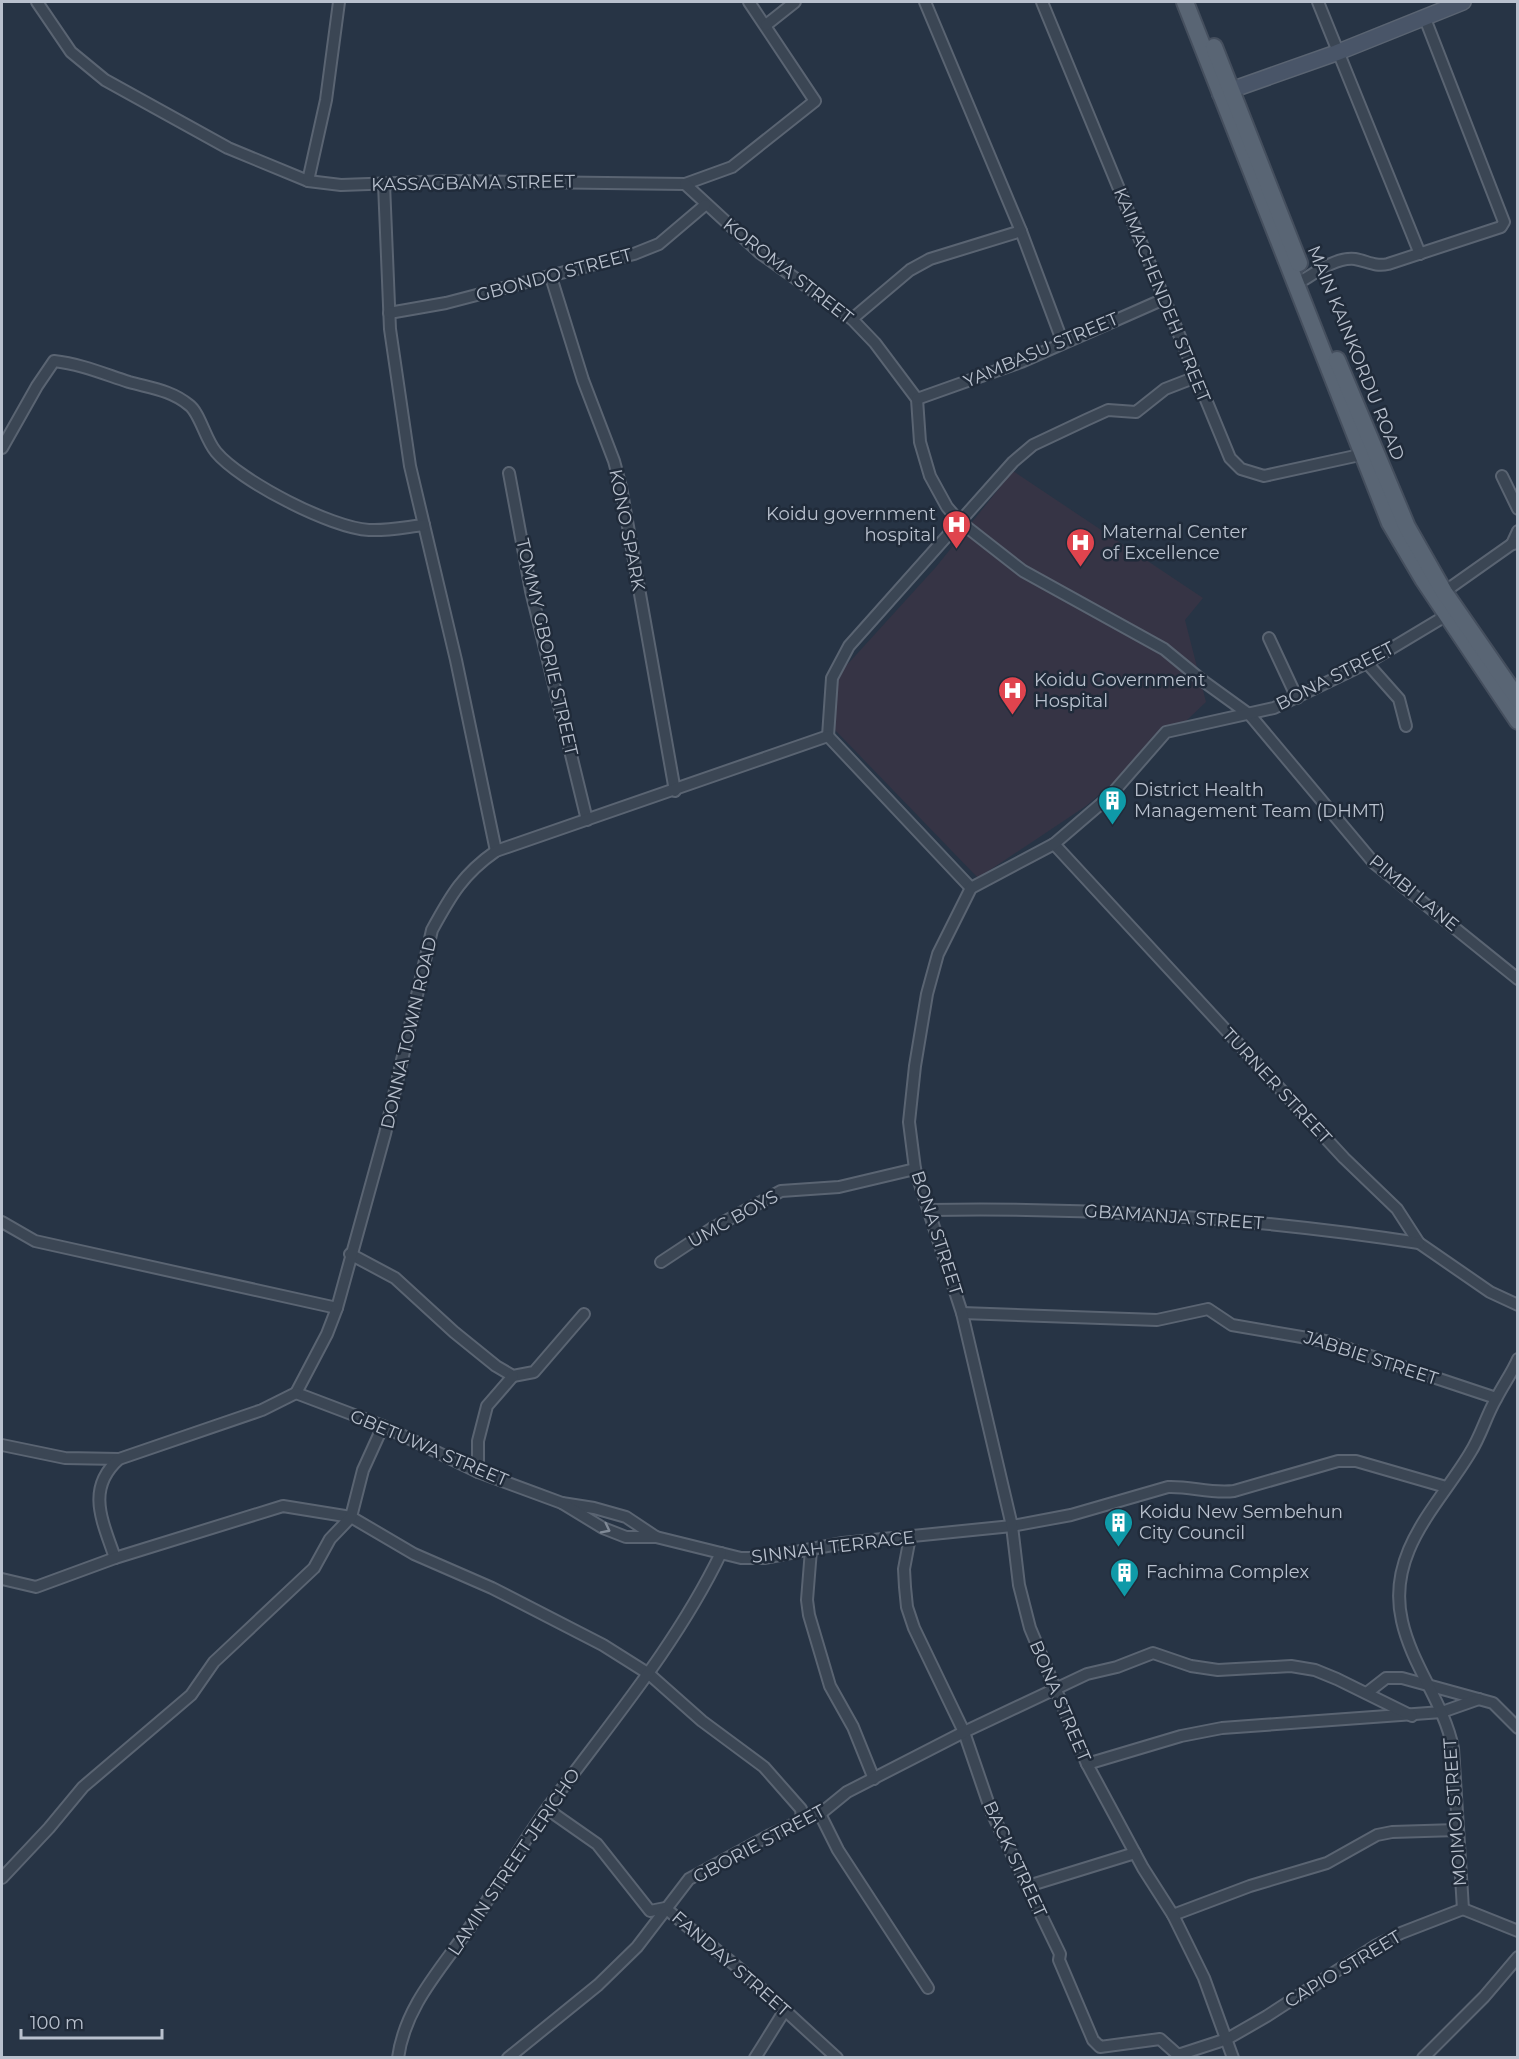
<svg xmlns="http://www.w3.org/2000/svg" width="1519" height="2059" font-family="Montserrat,sans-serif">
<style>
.medical{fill:#363445}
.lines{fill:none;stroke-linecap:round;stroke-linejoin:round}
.minor-casing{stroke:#5a6472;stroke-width:14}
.secondary-casing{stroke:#5a6472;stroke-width:18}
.primary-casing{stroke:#454f5e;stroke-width:20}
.minor{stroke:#3b4654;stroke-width:10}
.secondary{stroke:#495568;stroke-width:15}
.primary{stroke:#596574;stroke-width:16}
.oneway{stroke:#808a97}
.labels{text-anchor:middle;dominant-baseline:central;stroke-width:5;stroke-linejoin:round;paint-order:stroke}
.street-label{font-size:18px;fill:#b9c1ce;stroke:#202b3a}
.poi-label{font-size:18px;fill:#b9c1ce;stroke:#202b3a;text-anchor:start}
</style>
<rect width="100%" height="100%" fill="#273445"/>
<polygon class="medical" points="1013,471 1203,598 1185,620 1206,702 1147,758 1118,778 1086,806 978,878 835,730 835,678 936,567"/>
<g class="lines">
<defs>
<g id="minor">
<polyline points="37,2 71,52 105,80 228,148 308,181 341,185 452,181 685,184 732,167 815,101 749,2"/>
<polyline points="925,2 1021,231 1063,343"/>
<polyline points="1042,2 1230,458 1241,469 1264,476 1369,453"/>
<polyline points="1318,2 1420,254"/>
<polyline points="766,25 795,2"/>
<polyline points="308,181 326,100 339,2"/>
<polyline points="384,184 390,329 410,466 456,660 496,851"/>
<polyline points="685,184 760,253 852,319 875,343 917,399 920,442 930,476 947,507 959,521 1023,571 1164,649 1203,681 1250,715 1374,863 1518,979"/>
<polyline points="551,277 583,380 614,461 621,487 675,791"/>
<path d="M1305,279c14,-9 33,-22 50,-20 12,2 20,8 33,5l113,-37 3,-5 -80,-206"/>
<polyline points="389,313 446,303 634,254 659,244 705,205"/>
<polyline points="852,319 910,270 930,259 1021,231"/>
<polyline points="917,399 1021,362 1164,299"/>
<path d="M2,448l35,-62 17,-25c27,3 50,13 75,21 21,6 42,8 60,23 11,8 16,34 27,47 24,29 115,76 153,78 19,1 37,-3 55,-5"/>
<polyline points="509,473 531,591 587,820"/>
<polyline points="1502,476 1518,509"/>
<polyline points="1512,544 1518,531"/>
<polyline points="1444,592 1512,544 1518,543"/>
<polyline points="1269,638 1297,698"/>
<polyline points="1367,663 1399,699 1406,726"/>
<polyline points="828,736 832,678 849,646 1013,462 1033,445 1086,420 1108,410 1136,412 1165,389 1196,377"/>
<polyline points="828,736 971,888"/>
<polyline points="1054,844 1344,1158 1397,1209 1419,1243 1490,1292 1518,1305"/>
<path d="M928,1210c165,-3 327,8 491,33"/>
<polyline points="2,1222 35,1241 337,1308"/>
<polyline points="350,1254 395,1278 454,1332 496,1366 513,1376 534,1372 584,1314"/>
<polyline points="661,1262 711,1229 781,1191 839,1187 915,1169"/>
<polyline points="962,1313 1157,1320 1208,1309 1232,1325 1325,1341 1496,1398"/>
<path d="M296,1393l31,-59 10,-26 48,-174 47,-204c19,-35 31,-56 64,-79l332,-115"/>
<polyline points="296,1393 383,1426 478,1472 562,1503 594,1508 626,1517 656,1537"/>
<polyline points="2,1445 65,1458 119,1459"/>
<polyline points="478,1472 478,1441 487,1406 513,1376"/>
<path d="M562,1503l41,25 23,9h30l85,21h23l79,-15 169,-17 59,-11 97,-28c22,-1 43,7 66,4l104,-30h18l90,26"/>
<polyline points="910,1537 904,1569 905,1587 907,1607 914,1628 964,1732 991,1811 1060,1954 1059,1960 1093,2040 1100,2047 1160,2039 1178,2055 1227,2039 1267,2016 1375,1946 1401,1933 1463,1909"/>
<polyline points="811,1550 807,1600 809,1615 830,1686 853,1727 874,1779"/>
<path d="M115,1558c-12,-36 -30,-69 4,-99l143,-49 34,-17"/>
<polyline points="2,1579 36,1587 115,1558 283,1506 351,1517 414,1554 492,1588 603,1645 649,1674 702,1721 764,1767 801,1809 802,1820"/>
<polyline points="1368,1692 1386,1678 1402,1678 1493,1703 1518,1728"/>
<polyline points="1087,1764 1181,1736 1222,1728 1442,1712 1479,1699"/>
<polyline points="547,1809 597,1844 650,1911 665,1908 741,1970 837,2058"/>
<polyline points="820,1814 838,1850 928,1988"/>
<polyline points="2,1878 49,1828 83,1787 191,1695 214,1662 314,1568 330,1539 351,1517 363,1470 383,1426"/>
<polyline points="1028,1886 1135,1853"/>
<path d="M1463,1909l-10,-161c-9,-45 -41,-82 -51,-127 -16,-69 37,-116 68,-168 11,-17 16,-37 26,-54 7,-14 16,-26 22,-40"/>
<polyline points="1463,1909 1518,1931"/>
<polyline points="1173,1915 1250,1886 1327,1863 1377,1835 1392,1832 1457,1830"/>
<path d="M398,2058c7,-53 45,-91 74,-134 26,-39 50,-81 77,-118 61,-83 127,-160 172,-253"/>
<polyline points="508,2058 598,1985 637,1947 689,1879 770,1835 802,1820 820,1814 847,1792 964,1732 1087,1674 1117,1667 1153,1653 1191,1666 1218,1670 1291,1666 1315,1670 1337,1679 1412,1716"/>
<polyline points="755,2058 785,2010"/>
<polyline points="1233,2058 1204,1978 1173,1915 1143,1868 1087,1764 1030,1628 1019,1585 1012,1526 962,1313 915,1169 909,1122 915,1066 927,994 938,954 971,888 1054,844 1110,796 1166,732 1274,708 1367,663 1452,612"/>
<polyline points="1423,2058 1484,1997 1518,1957"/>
</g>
<polyline id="secondary" points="1220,94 1336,53 1463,2"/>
<g id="primary">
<polyline points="1185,2 1390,523 1423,579 1518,721"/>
<polyline points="1214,47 1299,263"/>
<polyline points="1337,360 1407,527 1444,592 1518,699"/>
</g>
</defs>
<use href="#minor" class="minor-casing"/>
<use href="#secondary" class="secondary-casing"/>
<use href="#primary" class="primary-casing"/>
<use href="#minor" class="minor"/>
<use href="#secondary" class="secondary"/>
<use href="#primary" class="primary"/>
</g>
<defs><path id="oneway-chevron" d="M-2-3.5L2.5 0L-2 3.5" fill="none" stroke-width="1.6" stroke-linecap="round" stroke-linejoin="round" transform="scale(1.5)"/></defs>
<use class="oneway" href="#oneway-chevron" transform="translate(606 1529) rotate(27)"/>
<defs>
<symbol id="hospital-pin" viewBox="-11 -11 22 30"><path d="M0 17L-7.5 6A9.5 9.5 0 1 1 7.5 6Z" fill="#e0444e" stroke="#202b3a"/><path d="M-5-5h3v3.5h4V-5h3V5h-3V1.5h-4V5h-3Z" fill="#fff"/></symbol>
<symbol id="building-pin" viewBox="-11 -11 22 30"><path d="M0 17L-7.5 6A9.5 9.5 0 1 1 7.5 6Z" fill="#0f9aa8" stroke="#202b3a"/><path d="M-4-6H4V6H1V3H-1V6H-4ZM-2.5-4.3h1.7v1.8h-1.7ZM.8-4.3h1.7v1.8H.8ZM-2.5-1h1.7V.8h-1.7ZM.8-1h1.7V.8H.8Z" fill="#fff"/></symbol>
</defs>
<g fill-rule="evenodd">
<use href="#hospital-pin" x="940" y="508" width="33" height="45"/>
<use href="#hospital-pin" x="1064" y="526" width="33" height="45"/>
<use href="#hospital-pin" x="996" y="674" width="33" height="45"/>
<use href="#building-pin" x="1096" y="784" width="33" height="45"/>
<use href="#building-pin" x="1102" y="1506" width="33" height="45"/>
<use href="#building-pin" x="1108" y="1556" width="33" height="45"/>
</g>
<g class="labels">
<g class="street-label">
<text transform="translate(473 183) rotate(-1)">KASSAGBAMA STREET</text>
<text transform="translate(788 271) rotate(38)">KOROMA STREET</text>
<text transform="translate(554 275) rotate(-15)">GBONDO STREET</text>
<text transform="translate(1162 295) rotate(68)">KAIMACHENDEH STREET</text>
<text transform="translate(1041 350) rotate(-23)">YAMBASU STREET</text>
<text transform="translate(1356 353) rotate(68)">MAIN KAINKORDU ROAD</text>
<text transform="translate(627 530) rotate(79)">KONO SPARK</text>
<text transform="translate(547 647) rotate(77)">TOMMY GBORIE STREET</text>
<text transform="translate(1335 676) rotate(-27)">BONA STREET</text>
<text transform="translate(1414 893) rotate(39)">PIMBI LANE</text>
<text transform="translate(409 1033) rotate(-77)">DONNA TOWN ROAD</text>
<text transform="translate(1277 1086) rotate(47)">TURNER STREET</text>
<text transform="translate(1174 1217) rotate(4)">GBAMANJA STREET</text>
<text transform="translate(733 1219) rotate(-29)">UMC BOYS</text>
<text transform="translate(937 1233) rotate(72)">BONA STREET</text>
<text transform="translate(1371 1358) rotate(18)">JABBIE STREET</text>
<text transform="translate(429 1448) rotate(23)">GBETUWA STREET</text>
<text transform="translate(833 1547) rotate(-7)">SINNAH TERRACE</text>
<text transform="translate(1060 1701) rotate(67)">BONA STREET</text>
<text transform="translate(1455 1812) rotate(-94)">MOIMOI STREET</text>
<text transform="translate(759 1844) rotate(-28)">GBORIE STREET</text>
<text transform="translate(1015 1859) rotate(65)">BACK STREET</text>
<text transform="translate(514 1862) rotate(-56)">LAMIN STREET JERICHO</text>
<text transform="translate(731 1964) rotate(41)">FANDAY STREET</text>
<text transform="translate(1343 1969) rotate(-31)">CAPIO STREET</text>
</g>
<g class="poi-label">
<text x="936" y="514" text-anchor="end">Koidu government<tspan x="936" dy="21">hospital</tspan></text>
<text x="1102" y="532">Maternal Center<tspan x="1102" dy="21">of Excellence</tspan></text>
<text x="1034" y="680">Koidu Government<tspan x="1034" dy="21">Hospital</tspan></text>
<text x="1134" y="790">District Health<tspan x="1134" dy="21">Management Team (DHMT)</tspan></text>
<text x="1139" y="1512">Koidu New Sembehun<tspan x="1139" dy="21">City Council</tspan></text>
<text x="1146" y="1572">Fachima Complex</text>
</g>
</g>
<rect width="1519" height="2059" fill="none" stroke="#b9c1ce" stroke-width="6"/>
<path d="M21 2029v9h141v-9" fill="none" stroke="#b9c1ce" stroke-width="3"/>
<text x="30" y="2029" font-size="18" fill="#b9c1ce" stroke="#202b3a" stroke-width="4.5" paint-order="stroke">100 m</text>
</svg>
